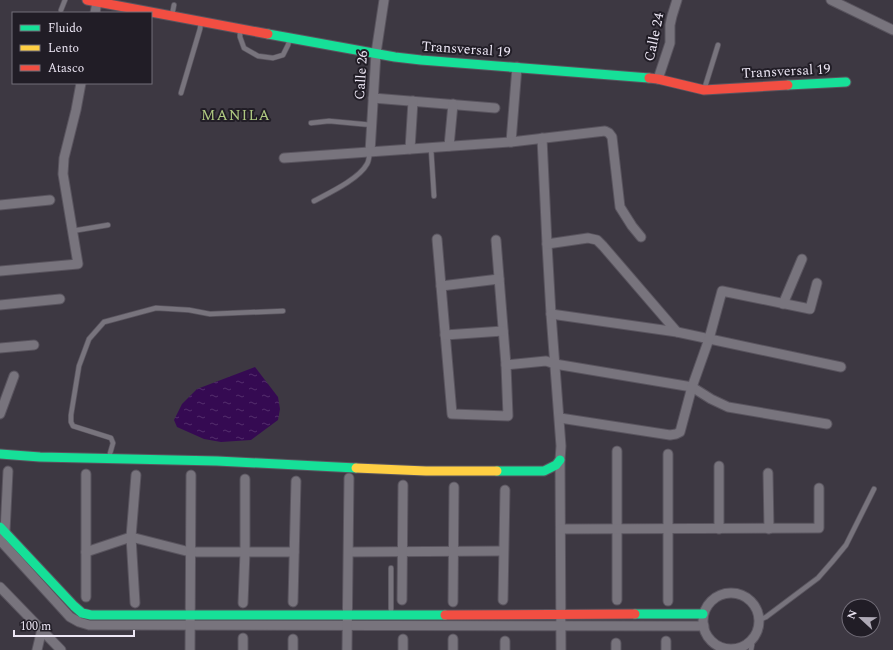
<svg xmlns="http://www.w3.org/2000/svg" width="893" height="650" font-family="Spectral,serif">
<style>
.water{fill:url(#water-ripples)}
.lines{fill:none;stroke-linecap:round;stroke-linejoin:round}
.lane-casing{stroke:#59545e;stroke-width:6}
.street-casing{stroke:#59545e;stroke-width:11}
.fast-casing{stroke:#59545e;stroke-width:11}
.slow-casing{stroke:#59545e;stroke-width:11}
.jam-casing{stroke:#59545e;stroke-width:11}
.lane{stroke:#78747d;stroke-width:4.5}
.street{stroke:#78747d;stroke-width:9}
.fast{stroke:#16e098;stroke-width:9}
.slow{stroke:#ffcf43;stroke-width:9}
.jam{stroke:#f24e42;stroke-width:9}
.labels{text-anchor:middle;dominant-baseline:central;stroke-width:4;stroke-linejoin:round;paint-order:stroke}
.street-label{font-size:14px;fill:#ede7f5;stroke:#211d26}
.neighbourhood-label{font-size:15px;letter-spacing:1px;fill:#afc981;stroke:#211d26}
</style>
<defs>
<pattern id="water-ripples" width="26" height="14" patternUnits="userSpaceOnUse"><rect width="26" height="14" fill="#350a52"/><path d="M2 4q2-2 4 0t4 0M15 11q2-2 4 0t4 0" fill="none" stroke="#532e6c"/></pattern>
</defs>
<rect width="100%" height="100%" fill="#3d3842"/>
<polygon class="water" points="255,367 278,397 280,409 278,420 251,440 221,442 204,439 177,427 174,420 182,404 197,389"/>
<g class="lines">
<defs>
<g id="lane">
<polyline points="61,10 65,0"/>
<polyline points="172,15 174,5"/>
<polyline points="240,30 240,37 244,48 258,56 273,58 283,55 288,45 290,38"/>
<polyline points="704,90 718,45"/>
<polyline points="181,93 200,29 201,21"/>
<polyline points="311,123 329,121 372,125"/>
<polyline points="431,148 434,196"/>
<path d="M314,201c15,-8 45,-22 53,-37 2,-3 2,-8 3,-12"/>
<polyline points="72,231 108,225"/>
<polyline points="109,457 113,443 111,438 73,426 71,422 71,415 79,366 89,339 104,322 156,308 189,310 210,314 283,311"/>
<polyline points="391,613 391,568"/>
<polyline points="759,620 766,617 818,578 832,562 846,545 874,489"/>
<polyline points="751,640 752,645 751,650"/>
</g>
<g id="street">
<polyline points="831,0 893,30"/>
<polyline points="95,13 97,2"/>
<polyline points="658,79 670,43 670,25 672,16 677,0"/>
<polyline points="373,98 495,108"/>
<polyline points="542,138 547,244 551,314 561,446 560,460 561,650"/>
<polyline points="511,142 517,67"/>
<polyline points="449,146 453,104"/>
<polyline points="410,149 413,101"/>
<polyline points="370,152 376,53 384,0"/>
<polyline points="284,158 511,142 605,131 609,133 612,137 620,207 632,226 641,237"/>
<polyline points="0,205 50,200"/>
<polyline points="437,239 452,414 508,416 506,365 496,240"/>
<polyline points="547,244 588,238 597,240 603,246 677,332"/>
<polyline points="0,271 78,264 63,174 64,158 76,110 81,83"/>
<polyline points="441,286 499,279"/>
<polyline points="783,304 802,259"/>
<polyline points="0,305 60,299"/>
<polyline points="551,314 677,332 841,367"/>
<polyline points="445,335 503,331"/>
<polyline points="0,348 34,345"/>
<polyline points="506,365 546,361 555,364 692,387 711,399 728,407 827,424"/>
<polyline points="0,414 14,376"/>
<polyline points="560,418 670,435 676,434 680,432 692,387 709,339 722,291 810,309 817,283"/>
<polyline points="617,451 617,600"/>
<polyline points="768,473 769,529"/>
<polyline points="561,529 819,528 819,488"/>
<polyline points="719,529 719,466"/>
<polyline points="2,535 5,532 8,471"/>
<polyline points="0,540 70,617 79,622 89,625 704,626"/>
<polyline points="86,552 131,537 190,552 294,552"/>
<polyline points="349,552 503,551"/>
<polyline points="0,587 61,650"/>
<circle cx="731" cy="621" r="28"/>
<polyline points="86,597 86,474"/>
<polyline points="402,600 403,485"/>
<polyline points="503,600 505,490"/>
<polyline points="668,601 668,454"/>
<polyline points="293,602 296,481"/>
<polyline points="453,602 454,487"/>
<polyline points="135,603 131,537 136,475"/>
<polyline points="243,603 245,552 245,479"/>
<polyline points="243,638 243,650"/>
<polyline points="616,643 616,650"/>
<polyline points="37,650 42,629"/>
<polyline points="190,650 191,475"/>
<polyline points="293,650 293,639"/>
<polyline points="347,650 349,478"/>
<polyline points="403,650 403,639"/>
<polyline points="453,650 453,639"/>
<polyline points="505,650 505,641"/>
<polyline points="666,650 666,641"/>
</g>
<g id="fast">
<polyline points="268,34 395,57 421,60 649,78"/>
<polyline points="788,85 846,82"/>
<polyline points="0,454 40,457 217,461 356,468"/>
<polyline points="497,471 544,471 556,465 560,460"/>
<polyline points="0,527 74,606 82,613 91,615 445,615"/>
<polyline points="635,614 703,614"/>
</g>
<polyline id="slow" points="356,468 426,471 497,471"/>
<g id="jam">
<polyline points="87,0 268,34"/>
<polyline points="649,78 658,79 704,90 788,85"/>
<polyline points="445,615 635,614"/>
</g>
</defs>
<use href="#lane" class="lane-casing"/>
<use href="#street" class="street-casing"/>
<use href="#fast" class="fast-casing"/>
<use href="#slow" class="slow-casing"/>
<use href="#jam" class="jam-casing"/>
<use href="#lane" class="lane"/>
<use href="#street" class="street"/>
<use href="#fast" class="fast"/>
<use href="#slow" class="slow"/>
<use href="#jam" class="jam"/>
</g>
<g class="labels">
<g class="street-label">
<text transform="translate(654 37) rotate(-78)">Calle 24</text>
<text transform="translate(466 49) rotate(4)">Transversal 19</text>
<text transform="translate(786 71) rotate(-3)">Transversal 19</text>
<text transform="translate(361 75) rotate(-86)">Calle 26</text>
</g>
<g class="neighbourhood-label">
<text x="236" y="115">MANILA</text>
</g>
</g>
<rect x="12" y="12" width="140" height="72" fill="#211d26" stroke="#736e79"/>
<rect x="20" y="25" width="20" height="6" fill="#16e098" stroke="#736e79"/>
<text x="48" y="32" font-size="12" fill="#ede7f5">Fluido</text>
<rect x="20" y="45" width="20" height="6" fill="#ffcf43" stroke="#736e79"/>
<text x="48" y="52" font-size="12" fill="#ede7f5">Lento</text>
<rect x="20" y="65" width="20" height="6" fill="#f24e42" stroke="#736e79"/>
<text x="48" y="72" font-size="12" fill="#ede7f5">Atasco</text>
<g transform="translate(861 618) rotate(292)"><circle r="19" fill="#211d26" stroke="#736e79"/>
<path d="M0-3L7 15L0 10L-7 15Z" fill="#afaab6"/>
<text y="-6" font-size="11" font-weight="bold" text-anchor="middle" fill="#ede7f5">N</text>
</g>
<path d="M14 630v6h120v-6" fill="none" stroke="#ede7f5" stroke-width="2"/>
<text x="20" y="630" font-size="12" fill="#ede7f5" stroke="#211d26" stroke-width="3" paint-order="stroke">100 m</text>
</svg>
